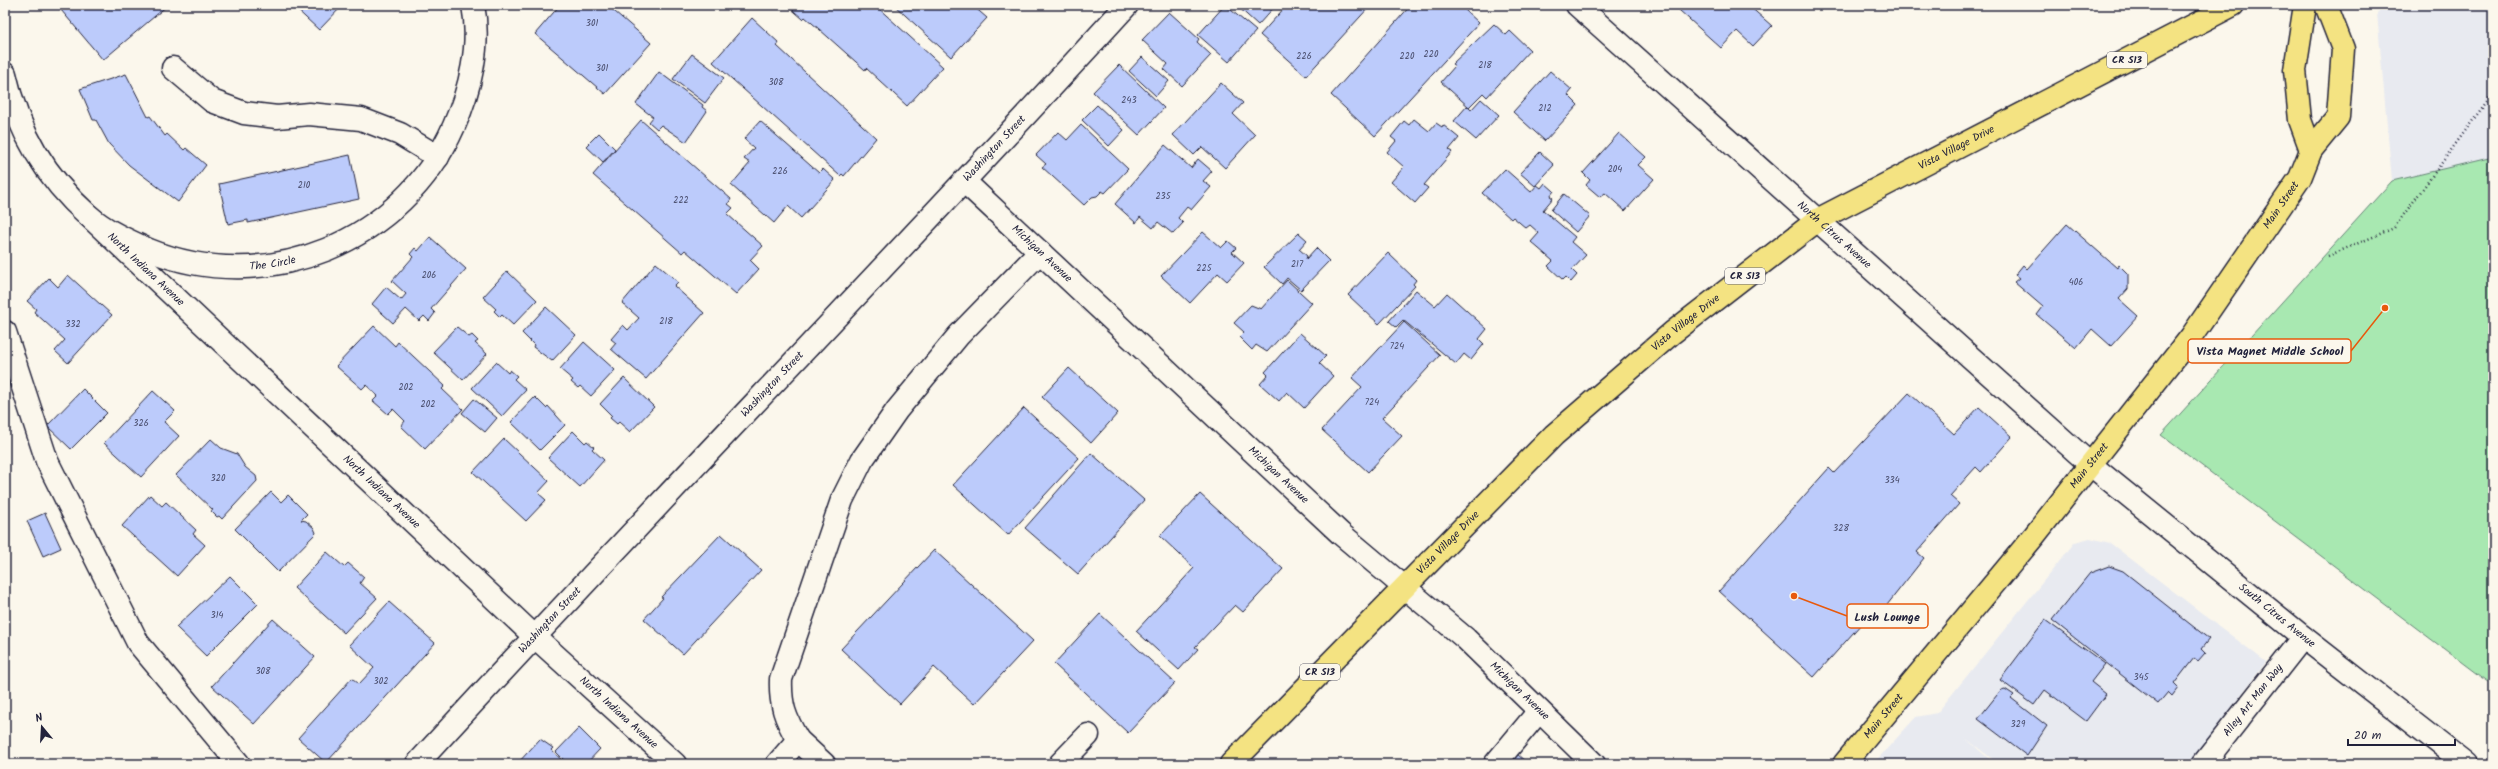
<svg xmlns="http://www.w3.org/2000/svg" width="2498" height="769" font-family="Kalam,sans-serif">
<style>
.built{fill:#e8eaf0}
.green{fill:#a8e8b1;stroke:#658576}
.building{fill:#bccbfb;stroke:#22223b}
.lines{fill:none;stroke-linecap:round;stroke-linejoin:round}
.minor-casing{stroke:#22223b;stroke-width:25}
.major-casing{stroke:#22223b;stroke-width:25}
.path{stroke:#22223b;stroke-width:2.5;stroke-dasharray:1 3;stroke-linecap:butt}
.minor{stroke:#fbf7ec;stroke-width:22}
.major{stroke:#f4e382;stroke-width:22}
.labels{text-anchor:middle;dominant-baseline:central;stroke-width:3.5;stroke-linejoin:round;paint-order:stroke}
.number-label{font-size:9px;fill:#484c6b}
.shield{fill:#fbf7ec;stroke:#636270;stroke-width:1}
.shield-label{font-size:10px;font-weight:bold;fill:#22223b}
.street-label{font-size:11px;fill:#22223b;stroke:#fbf7ec}
.leader{fill:none;stroke:#e8590c;stroke-width:1.5}
.callout-dot{fill:#e8590c;stroke:#fbf7ec;stroke-width:1.5}
.callout{fill:#fbf7ec;stroke:#e8590c;stroke-width:1.5}
.callout-label{font-size:12px;text-anchor:middle;font-weight:bold;fill:#22223b}
</style>
<rect width="100%" height="100%" fill="#fbf7ec"/>
<filter id="ink" filterUnits="userSpaceOnUse"><feTurbulence type="fractalNoise" baseFrequency=".025" numOctaves="2"/><feDisplacementMap in="SourceGraphic" scale="8" xChannelSelector="R" yChannelSelector="G"/><feConvolveMatrix kernelMatrix="1 2 1 2 8 2 1 2 1" color-interpolation-filters="sRGB"/></filter>
<g filter="url(#ink)">
<g class="built">
<polygon points="2386,5 2493,5 2493,686 2161,435 2392,181 2377,13"/>
<polygon points="2090,538 2110,543 2266,662 2189,764 1999,764 1965,738 1995,764 1873,764 1916,717 1937,713 2075,542"/>
</g>
<polygon class="green" points="2493,157 2493,686 2161,435 2392,181"/>
<g class="building">
<polygon points="66,5 168,5 103,60 61,10"/>
<polygon points="292,5 343,5 319,30"/>
<polygon points="560,5 607,5 651,43 605,94 535,34"/>
<polygon points="787,5 875,5 943,67 907,106 866,68 865,70 819,29 805,17 803,19"/>
<polygon points="894,5 972,5 987,18 951,57"/>
<polygon points="1225,5 1256,31 1229,62 1198,35"/>
<polygon points="1236,5 1276,5 1258,25"/>
<polygon points="1287,5 1371,5 1306,76 1260,35"/>
<polygon points="1411,5 1464,5 1467,8 1465,10 1479,23 1375,136 1331,95"/>
<polygon points="1684,5 1748,5 1772,26 1753,46 1737,31 1721,48 1679,10"/>
<polygon points="1169,12 1199,39 1197,42 1211,55 1182,86 1164,69 1168,64 1142,40"/>
<polygon points="752,18 779,43 777,46 876,138 844,176 842,174 840,176 713,62"/>
<polygon points="1494,24 1506,35 1510,31 1530,50 1487,97 1483,93 1469,107 1441,82 1455,66 1452,64"/>
<polygon points="692,54 724,78 705,103 673,79"/>
<polygon points="1142,57 1169,81 1156,96 1129,71"/>
<polygon points="1119,65 1164,108 1139,135 1093,92"/>
<polygon points="1550,71 1572,90 1568,95 1578,105 1545,141 1513,112"/>
<polygon points="659,72 703,105 702,107 707,111 686,142 661,125 657,129 649,122 653,117 636,104"/>
<polygon points="126,74 148,117 150,116 165,136 167,134 184,150 186,148 206,165 178,202 129,165 109,144 96,120 93,120 80,89"/>
<polygon points="1221,83 1243,103 1233,114 1255,135 1225,168 1202,147 1194,155 1173,135"/>
<polygon points="1481,99 1499,115 1476,140 1454,121 1467,106 1471,110"/>
<polygon points="1097,105 1124,130 1109,146 1082,120"/>
<polygon points="1414,119 1429,131 1436,123 1442,127 1443,125 1459,138 1449,150 1452,152 1424,185 1428,188 1415,203 1391,182 1404,167 1387,152 1396,141 1391,137 1404,121 1409,125"/>
<polygon points="641,120 731,199 728,204 733,208 727,214 763,246 750,260 759,269 736,294 685,250 682,253 593,175"/>
<polygon points="760,121 819,173 823,169 835,180 801,218 788,206 774,223 731,185 750,163 744,159 754,148 744,139"/>
<polygon points="1081,125 1128,169 1105,193 1102,191 1097,196 1092,197 1084,205 1042,167 1046,164 1036,155 1058,132 1067,140"/>
<polygon points="599,133 615,149 603,162 586,146"/>
<polygon points="1619,133 1646,157 1638,165 1654,179 1625,211 1605,193 1600,197 1586,185 1590,180 1583,173"/>
<polygon points="1165,145 1191,168 1198,159 1212,171 1203,181 1211,187 1191,210 1187,207 1178,218 1183,223 1173,234 1158,222 1153,228 1140,217 1136,223 1115,204"/>
<polygon points="1540,152 1554,165 1535,186 1520,173"/>
<polygon points="350,155 359,199 248,223 248,220 228,224 219,184"/>
<polygon points="1505,169 1531,192 1537,185 1541,188 1545,183 1554,191 1550,196 1553,198 1543,210 1575,237 1571,242 1586,255 1572,270 1577,275 1571,282 1566,277 1563,280 1548,266 1553,261 1531,242 1539,233 1530,225 1526,228 1513,217 1511,219 1482,193"/>
<polygon points="1564,194 1590,216 1576,232 1551,210"/>
<polygon points="2067,224 2117,268 2119,265 2128,274 2128,289 2119,299 2138,316 2111,346 2092,329 2076,348 2037,315 2043,307 2014,282 2019,278 2015,275 2023,265 2027,269"/>
<polygon points="1203,232 1221,248 1228,241 1236,248 1232,252 1244,263 1227,281 1218,273 1190,303 1161,276"/>
<polygon points="1299,233 1307,240 1299,249 1307,256 1306,259 1316,248 1329,261 1301,290 1287,278 1282,284 1264,267"/>
<polygon points="430,237 466,269 431,309 435,313 429,321 424,316 419,321 406,309 393,323 372,304 386,287 401,300 406,294 392,281 413,257 410,254 415,248 418,251"/>
<polygon points="1388,253 1416,280 1413,284 1415,286 1379,324 1348,295"/>
<polygon points="656,263 678,282 674,286 704,313 646,379 611,349 616,343 611,339 623,325 628,330 639,318 622,303"/>
<polygon points="507,271 537,300 513,325 502,315 500,317 494,311 496,309 483,297"/>
<polygon points="68,275 112,315 68,363 55,351 65,340 34,312 36,309 27,301 49,278 58,287"/>
<polygon points="1287,280 1312,303 1267,352 1256,345 1252,350 1239,337 1244,332 1234,323 1251,305 1261,309"/>
<polygon points="1416,290 1435,306 1447,293 1487,329 1479,339 1484,344 1471,360 1464,354 1456,364 1403,320 1396,327 1389,321"/>
<polygon points="546,307 576,335 552,361 533,347 534,345 522,333"/>
<polygon points="1404,322 1440,355 1382,418 1402,436 1368,472 1322,430 1362,387 1352,378"/>
<polygon points="374,326 395,346 398,342 445,386 442,389 463,409 425,449 401,426 405,421 393,409 388,414 373,401 378,396 366,385 362,389 336,366"/>
<polygon points="457,327 469,337 472,335 478,341 475,343 487,354 463,380 433,352"/>
<polygon points="1300,333 1326,356 1319,363 1333,376 1304,408 1287,392 1279,401 1260,384 1268,375 1265,372"/>
<polygon points="584,342 615,370 591,396 580,386 578,388 571,382 573,380 560,369"/>
<polygon points="496,362 508,373 510,370 517,376 514,379 526,390 502,416 472,388"/>
<polygon points="1069,368 1118,413 1091,443 1042,397"/>
<polygon points="624,378 654,407 630,432 619,422 617,424 610,418 612,416 600,404"/>
<polygon points="83,389 107,413 71,449 47,426"/>
<polygon points="153,391 175,411 164,422 179,436 141,477 104,443"/>
<polygon points="1909,393 1954,434 1979,407 2012,437 1981,472 1976,467 1950,496 1959,504 1917,552 1924,558 1876,619 1870,614 1814,677 1719,591 1829,468 1834,473"/>
<polygon points="535,397 546,408 548,406 565,425 540,450 511,422"/>
<polygon points="474,399 497,418 485,432 462,413"/>
<polygon points="1024,408 1079,458 1008,535 953,485"/>
<polygon points="573,431 585,443 587,441 594,447 592,449 604,460 580,487 548,458"/>
<polygon points="211,439 221,448 237,454 245,467 256,476 257,481 222,519 219,516 217,517 211,511 213,510 176,475"/>
<polygon points="504,439 549,481 538,493 546,500 526,521 473,472"/>
<polygon points="1091,453 1144,500 1078,574 1025,528"/>
<polygon points="271,492 281,502 288,495 307,514 301,520 306,521 314,528 316,533 278,572 235,529"/>
<polygon points="1200,494 1283,569 1243,612 1235,605 1195,647 1198,649 1179,670 1136,631 1194,568 1160,536"/>
<polygon points="150,495 162,506 166,502 196,530 193,534 205,545 177,576 122,526"/>
<polygon points="45,513 61,548 43,556 27,521"/>
<polygon points="721,534 761,570 683,654 644,619 663,598 661,597"/>
<polygon points="934,550 1033,641 974,704 934,667 900,704 841,649"/>
<polygon points="327,552 344,567 348,563 364,577 360,583 377,598 344,633 294,588"/>
<polygon points="2109,566 2123,571 2209,639 2201,649 2205,653 2198,661 2194,658 2174,684 2178,688 2172,696 2168,692 2158,704 2052,620 2090,573"/>
<polygon points="230,576 258,604 206,656 176,627"/>
<polygon points="389,602 435,643 326,763 298,738 352,678 359,684 374,668 349,645"/>
<polygon points="1100,614 1175,683 1128,733 1054,664"/>
<polygon points="273,619 315,657 254,724 212,686"/>
<polygon points="2045,620 2105,664 2091,682 2106,694 2086,721 2045,690 2034,705 2000,680"/>
<polygon points="2005,689 2014,695 2011,698 2047,726 2027,756 1978,719 2001,690"/>
<polygon points="579,728 600,749 586,764 568,764 556,752"/>
<polygon points="540,739 553,748 551,750 566,764 517,764"/>
<polygon points="1516,753 1528,764 1507,764"/>
</g>
<g class="lines">
<defs>
<g id="minor">
<path id="s1" d="M1577,5l514,460 212,172 163,127"/>
<polyline points="173,68 212,101 244,113 277,117 309,114 361,119 400,134 438,157"/>
<path id="s2" d="M5,74c12,55 41,104 84,142 17,15 40,25 60,34 118,48 254,-8 305,-124 16,-36 27,-81 19,-121"/>
<path id="s3" d="M965,182l376,352 125,105 128,125"/>
<path id="s4" d="M89,216l445,420 141,128"/>
<polyline points="5,332 47,461 138,643 239,764"/>
<polyline points="798,740 824,764"/>
<path id="s5" d="M417,764c234,-256 477,-503 710,-759"/>
<path d="M777,764l21,-24c-13,-22 -18,-35 -17,-61l61,-179 20,-40 35,-50 62,-75 81,-83"/>
<polyline points="1060,764 1088,735"/>
<polyline points="1495,764 1539,711"/>
<path id="s6" d="M2203,764l100,-127"/>
</g>
<g id="major">
<polyline points="2305,5 2295,70 2300,120 2311,150"/>
<path id="s7" d="M1231,764l323,-329 118,-102 147,-114 414,-214"/>
<path id="s8" d="M1844,764l190,-228 157,-199 109,-159 11,-28 27,-33 5,-68 -17,-44"/>
</g>
</defs>
<use href="#minor" class="minor-casing"/>
<use href="#major" class="major-casing"/>
<polyline class="path" points="2328,256 2394,228 2493,93"/>
<use href="#minor" class="minor"/>
<use href="#major" class="major"/>
</g>
</g>
<g class="labels">
<g class="number-label">
<text x="592" y="23">301</text>
<text x="1431" y="54">220</text>
<text x="1304" y="56">226</text>
<text x="1407" y="56">220</text>
<text x="1485" y="65">218</text>
<text x="602" y="68">301</text>
<text x="776" y="82">308</text>
<text x="1129" y="100">243</text>
<text x="1545" y="108">212</text>
<text x="1615" y="169">204</text>
<text x="780" y="171">226</text>
<text x="304" y="185">210</text>
<text x="1163" y="196">235</text>
<text x="681" y="200">222</text>
<text x="1297" y="264">217</text>
<text x="1204" y="268">225</text>
<text x="429" y="275">206</text>
<text x="2076" y="282">406</text>
<text x="666" y="321">218</text>
<text x="73" y="324">332</text>
<text x="1397" y="346">724</text>
<text x="406" y="387">202</text>
<text x="1372" y="402">724</text>
<text x="428" y="404">202</text>
<text x="141" y="423">326</text>
<text x="218" y="478">320</text>
<text x="1892" y="480">334</text>
<text x="1841" y="528">328</text>
<text x="217" y="615">314</text>
<text x="263" y="671">308</text>
<text x="2141" y="677">345</text>
<text x="381" y="681">302</text>
<text x="2018" y="724">329</text>
</g>
<g class="shield">
<rect x="2107" y="52" width="40" height="16" rx="3"/>
<rect x="1725" y="268" width="40" height="16" rx="3"/>
<rect x="1300" y="664" width="40" height="16" rx="3"/>
</g>
<g class="shield-label">
<text x="2127" y="60">CR S13</text>
<text x="1745" y="276">CR S13</text>
<text x="1320" y="672">CR S13</text>
</g>
<g class="street-label">
<text stroke="none"><textPath href="#s7" startOffset="958">Vista Village Drive</textPath></text>
<text stroke="none"><textPath href="#s5" startOffset="844">Washington Street</textPath></text>
<text stroke="none"><textPath href="#s8" startOffset="710">Main Street</textPath></text>
<text stroke="none"><textPath href="#s1" startOffset="345">North Citrus Avenue</textPath></text>
<text stroke="none"><textPath href="#s3" startOffset="105">Michigan Avenue</textPath></text>
<text stroke="none"><textPath href="#s2" startOffset="363">The Circle</textPath></text>
<text stroke="none"><textPath href="#s4" startOffset="78">North Indiana Avenue</textPath></text>
<text stroke="none"><textPath href="#s7" startOffset="634">Vista Village Drive</textPath></text>
<text stroke="none"><textPath href="#s5" startOffset="520">Washington Street</textPath></text>
<text stroke="none"><textPath href="#s8" startOffset="386">Main Street</textPath></text>
<text stroke="none"><textPath href="#s3" startOffset="429">Michigan Avenue</textPath></text>
<text stroke="none"><textPath href="#s4" startOffset="402">North Indiana Avenue</textPath></text>
<text stroke="none"><textPath href="#s7" startOffset="310">Vista Village Drive</textPath></text>
<text stroke="none"><textPath href="#s1" startOffset="929">South Citrus Avenue</textPath></text>
<text stroke="none"><textPath href="#s5" startOffset="196">Washington Street</textPath></text>
<text stroke="none"><textPath href="#s3" startOffset="753">Michigan Avenue</textPath></text>
<text stroke="none"><textPath href="#s6" startOffset="81">Alley Art Man Way</textPath></text>
<text stroke="none"><textPath href="#s4" startOffset="726">North Indiana Avenue</textPath></text>
<text stroke="none"><textPath href="#s8" startOffset="62">Main Street</textPath></text>
</g>
</g>
<path class="leader" d="M2385 308L2351 351M1794 596L1847 616"/>
<g class="callout-dot">
<circle cx="2385" cy="308" r="4"/>
<circle cx="1794" cy="596" r="4"/>
</g>
<g class="callout">
<rect x="2188" y="339" width="163" height="24" rx="4"/>
<rect x="1847" y="604" width="81" height="24" rx="4"/>
</g>
<g class="callout-label">
<text x="2270" y="355">Vista Magnet Middle School</text>
<text x="1887" y="621">Lush Lounge</text>
</g>
<rect width="2498" height="769" fill="none" stroke="#fbf7ec" stroke-width="20"/>
<rect x="10" y="10" width="2478" height="749" fill="none" stroke="#22223b" stroke-width="1.5" filter="url(#ink)"/>
<g transform="translate(42 727) rotate(342)" stroke="#fbf7ec" stroke-width="3" paint-order="stroke">
<path d="M0-3L7 15L0 10L-7 15Z" fill="#22223b"/>
<text y="-6" font-size="11" font-weight="bold" text-anchor="middle" fill="#22223b">N</text>
</g>
<path d="M2348 739v6h107v-6" fill="none" stroke="#22223b" stroke-width="2"/>
<text x="2354" y="739" font-size="12" fill="#22223b" stroke="#fbf7ec" stroke-width="3" paint-order="stroke">20 m</text>
</svg>
